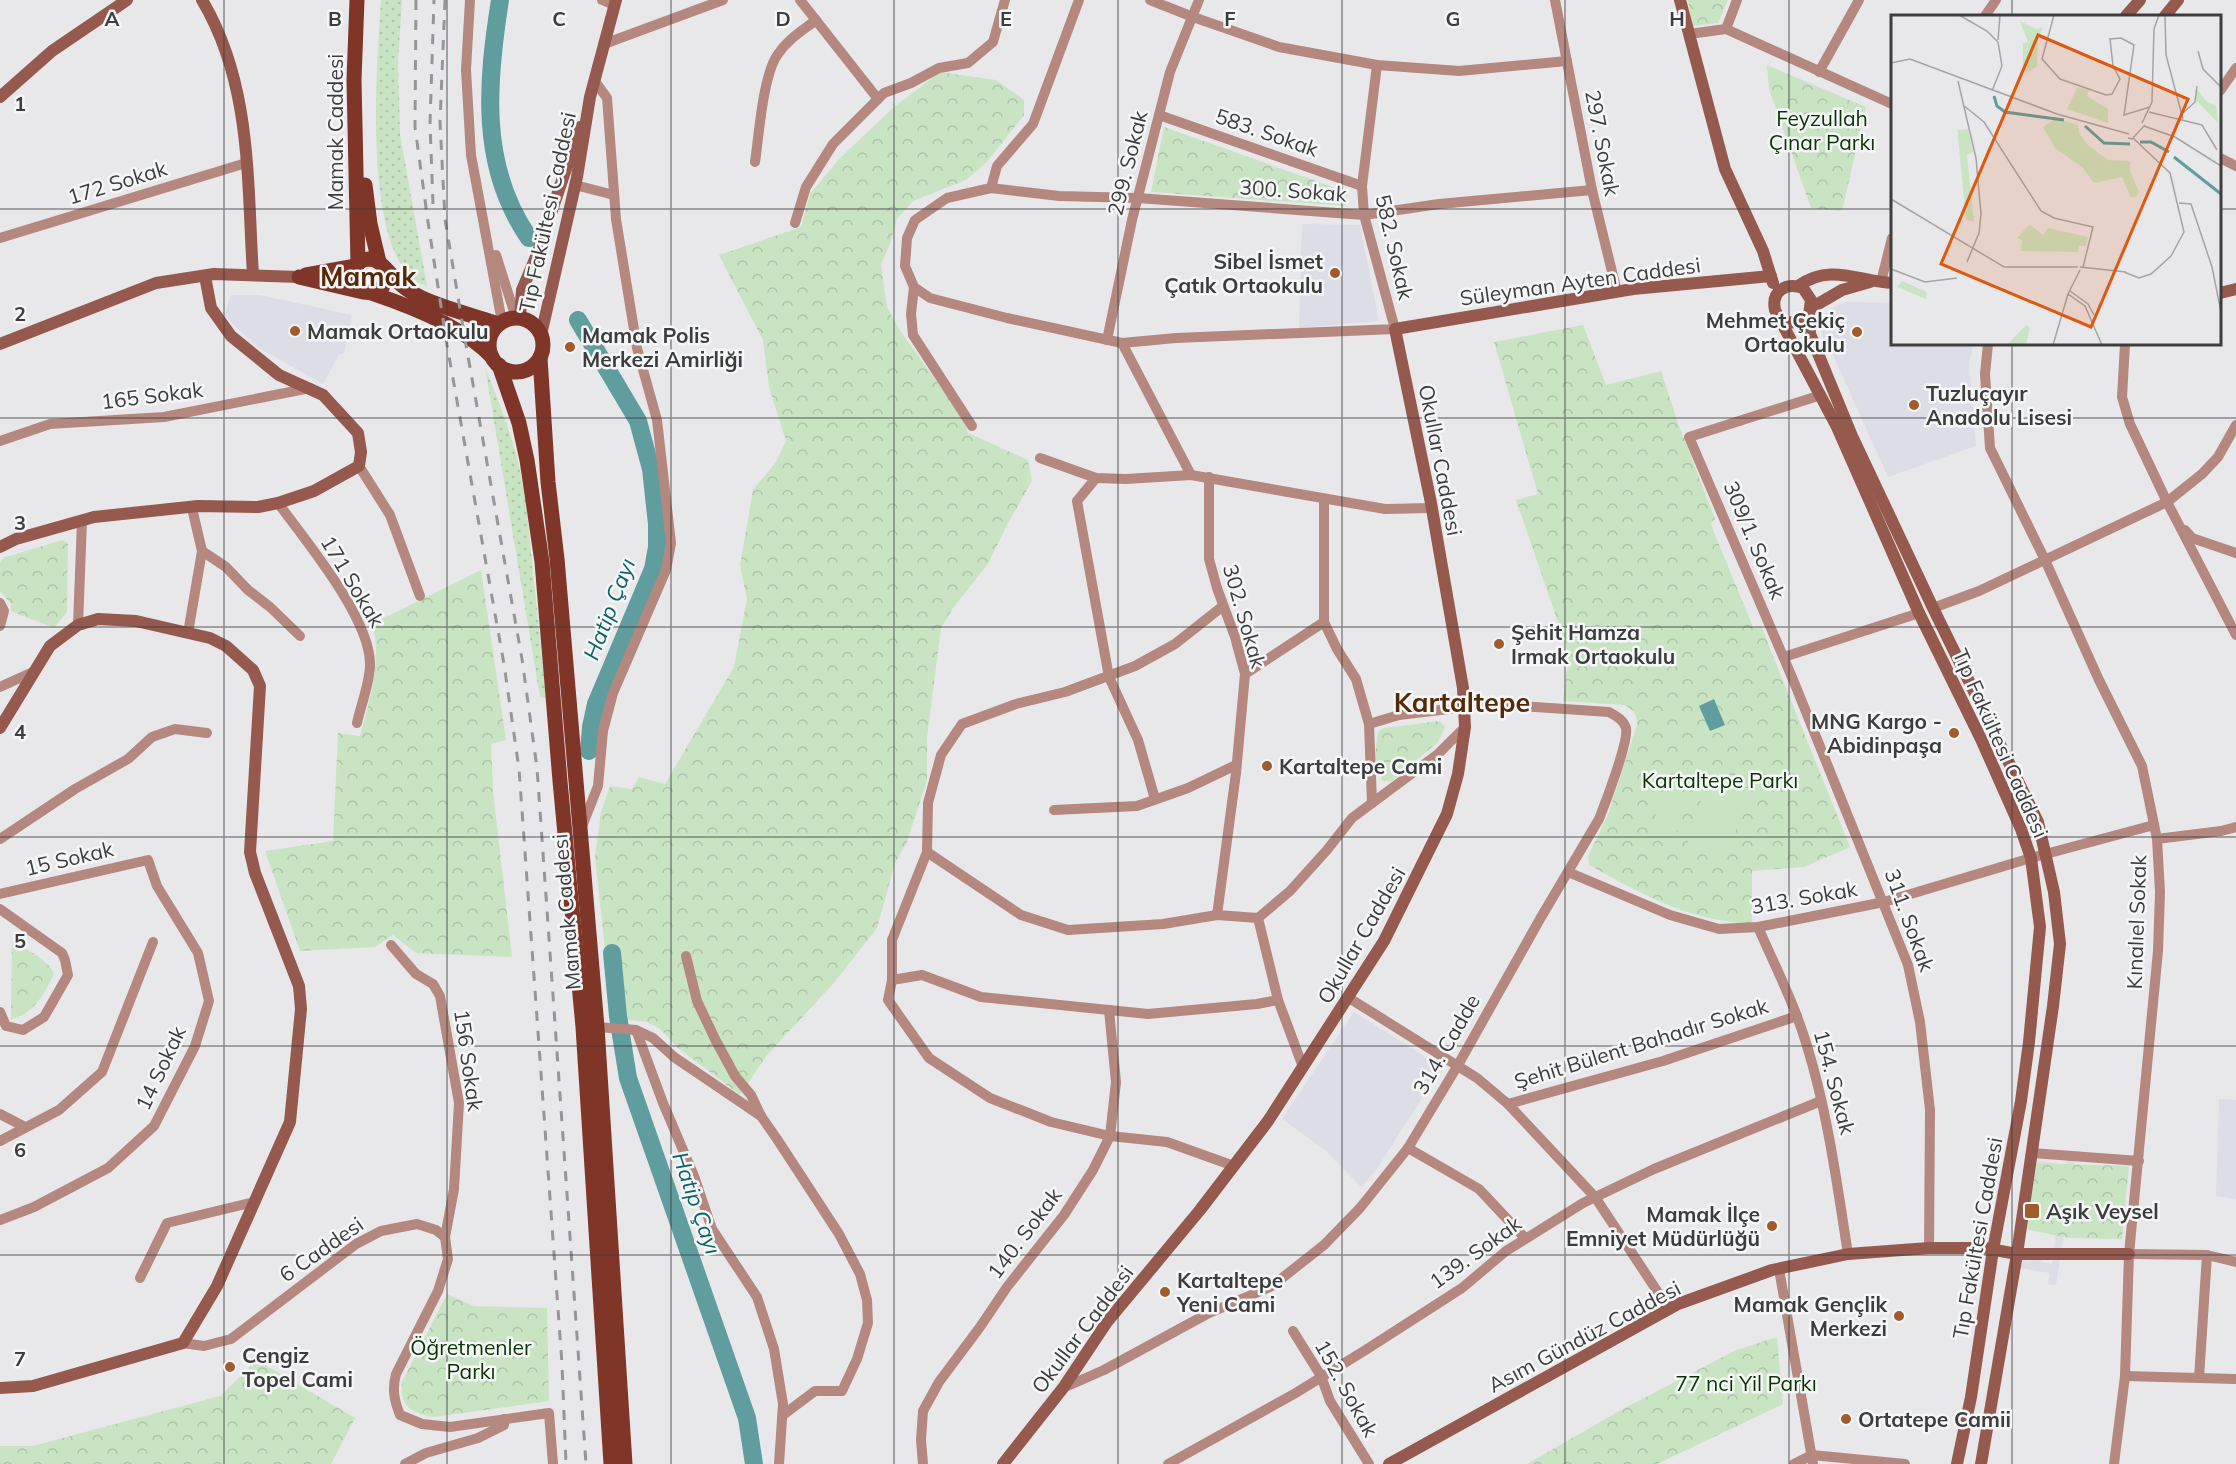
<svg xmlns="http://www.w3.org/2000/svg" width="2236" height="1464" font-family="Mulish,sans-serif">
<style>
.built{fill:#dcdde6;fill-rule:evenodd}
.grass{fill:url(#grass-dots)}
.forest{fill:url(#forest-crowns)}
.pitch{fill:#c8e4c3}
.water{fill:#609d9e}
.lines{fill:none;stroke-linecap:round;stroke-linejoin:round}
.river{stroke:#609d9e;stroke-width:18}
.street{stroke:#b4887f;stroke-width:10}
.secondary{stroke:#96594d;stroke-width:12}
.primary{stroke:#7f3628;stroke-width:15}
.rail{stroke:#969697;stroke-width:3;stroke-dasharray:10 10;stroke-linecap:butt}
.grid{fill:none;stroke:#3d3d3d;stroke-width:1.5;stroke-opacity:0.55}
.poi-dot{fill:#a05c2d;stroke:#f5f6f7;stroke-width:2}
.labels{text-anchor:middle;dominant-baseline:central;stroke-width:5;stroke-linejoin:round;paint-order:stroke}
.park-label{font-size:21px;fill:#083500;stroke:#f5f6f7}
.street-label{font-size:21px;fill:#3d3d3d;stroke:#f5f6f7}
.poi-label{font-size:21px;font-weight:bold;fill:#3d3d3d;stroke:#f5f6f7;text-anchor:start}
.water-label{font-size:22px;font-style:italic;fill:#0c6465;stroke:#f5f6f7}
.district-label{font-size:27px;font-weight:bold;fill:#562906;stroke:#f5f6f7}
.inset-river{fill:none;stroke:#609d9e;stroke-width:3}
.inset-road{fill:none;stroke:#a4a4a5;stroke-width:1.5}
.view{fill:#df580e;fill-opacity:0.15;stroke:#df580e;stroke-width:3}
.inset-edge{fill:none;stroke:#3d3d3d;stroke-width:3}
.grid-label{font-size:20px;text-anchor:middle;font-weight:bold;fill:#3d3d3d;stroke:#f5f6f7;stroke-width:5;stroke-linejoin:round;paint-order:stroke}
</style>
<defs>
<pattern id="grass-dots" width="8" height="8" patternUnits="userSpaceOnUse" patternTransform="scale(1.5)"><rect width="8" height="8" fill="#c8e4c3"/><path d="M2 2h.1M6 6h.1" fill="none" stroke="#adc4a8" stroke-width="1.8" stroke-linecap="round"/></pattern>
<pattern id="forest-crowns" width="20" height="18" patternUnits="userSpaceOnUse" patternTransform="scale(1.5)"><rect width="20" height="18" fill="#c8e4c3"/><path d="M2 6a3 3 0 1 1 6 0M12 15a3 3 0 1 1 6 0" fill="none" stroke="#adc4a8"/></pattern>
</defs>
<rect width="100%" height="100%" fill="#e8e8ea"/>
<g class="built">
<polygon points="1302,224 1360,225 1379,321 1299,328"/>
<polygon points="231,295 260,295 352,315 344,353 339,355 323,384 257,347 224,315"/>
<polygon points="1845,302 1892,303 1892,344 1973,344 1969,364 1976,446 1888,477 1833,355 1824,340 1820,324 1828,310"/>
<polygon points="1354,1012 1435,1063 1440,1070 1376,1170 1361,1187 1325,1150 1282,1119"/>
<polygon points="2219,1099 2236,1100 2236,1199 2216,1196"/>
<path d="M2030,1146l7,1 -2,13 31,5 2,-13 8,1 -20,132 -8,-1 2,-11 -31,-5 -2,11 -7,-1zM2033,1170l11,2 -1,6 9,2 2,-7 11,2 -6,39 -32,-4zM2026,1219l31,5 -5,40 -11,-2 1,-5 -8,-4 -4,8 -10,-2z"/>
</g>
<g class="grass">
<path d="M381,0h21l-4,62 2,72 27,152c-5,-2 -12,-4 -16,-8 -48,-49 -34,-212 -30,-278z"/>
<polygon points="485,367 504,416 517,456 526,503 546,698 540,697"/>
</g>
<g class="forest">
<polygon points="1688,0 1728,0 1718,23 1692,26"/>
<polygon points="1767,65 1866,107 1842,211 1811,208 1769,89"/>
<polygon points="940,72 996,80 1024,100 1024,115 987,162 966,180 913,201 897,219 890,244 881,264 887,307 899,329 963,418 968,433 1028,460 1032,481 1008,523 988,564 953,608 941,628 927,738 927,780 907,842 895,863 877,928 833,984 767,1055 740,1095 678,1048 660,1029 647,1022 627,1020 620,949 605,950 595,857 601,812 610,786 632,789 639,777 665,784 734,667 747,599 740,565 753,490 776,462 786,441 769,387 763,340 719,255 801,227 810,194 840,158 894,107"/>
<polygon points="1164,127 1347,192 1346,206 1151,192"/>
<path d="M1583,325l23,60 55,-14 17,52 37,96 -4,4 2,7 40,97 8,-1 89,221 -46,20 -52,4v53c-11,-1 -22,-2 -33,-4 -46,-8 -90,-33 -130,-55l-1,-9 20,-41 29,-90c0,-11 -3,-15 -13,-20l-61,-4 6,-47 -53,-154 22,-6 -44,-152z"/>
<polygon points="62,540 68,543 67,612 54,628 11,611 11,604 0,591 0,563 3,558"/>
<path d="M481,570l25,170 -15,4 2,47 19,166 -96,-4 -23,-18 -18,12 -75,4 -35,-100 68,-10 5,-108 22,3c9,-33 23,-79 12,-112z"/>
<polygon points="1439,721 1445,727 1438,742 1392,781 1382,781 1374,763 1378,731 1385,728"/>
<path d="M12,941c14,9 36,17 42,33 -9,19 -22,42 -43,45z"/>
<polygon points="2035,1163 2129,1166 2122,1239 2069,1238 2025,1229"/>
<path d="M447,1294l27,12 73,2 2,93 -115,16c-21,-3 -36,-11 -32,-35z"/>
<polygon points="1777,1337 1783,1404 1657,1464 1527,1464 1621,1410 1734,1351"/>
<polygon points="257,1360 355,1418 331,1464 0,1464 0,1446 33,1446 220,1396"/>
</g>
<g class="pitch">
<polygon points="1709,776 1749,789 1727,858 1687,845"/>
<polygon points="1663,795 1687,803 1673,842 1649,834"/>
</g>
<polygon class="water" points="1714,699 1725,725 1710,731 1699,706"/>
<g class="lines">
<g class="river">
<path d="M500,0c-13,82 -21,166 29,238"/>
<polyline points="578,320 638,421 651,469 657,524 657,547 653,569 596,704 591,727 589,751"/>
<polyline points="612,953 618,1016 628,1078 747,1418 754,1464"/>
</g>
<g class="street">
<polyline points="470,0 466,70 471,155 502,322"/>
<polyline points="602,0 614,5"/>
<polyline points="800,0 878,99"/>
<polyline points="1150,0 1193,17 1279,47 1377,65 1459,71 1567,61"/>
<polyline points="1555,0 1592,190 1617,292"/>
<polyline points="1985,16 1996,0"/>
<polyline points="1726,29 1892,104"/>
<polyline points="1689,34 1726,29 1737,0"/>
<polyline points="604,44 723,0"/>
<polyline points="1377,65 1362,186 1364,215 1395,329 1176,338 1122,343 1007,318 930,298 914,287 905,266 907,238 915,220 947,198 991,188 1059,196 1138,198 1364,215 1439,204 1592,190"/>
<polyline points="1819,72 1859,0"/>
<polyline points="2220,91 2236,68"/>
<polyline points="1159,115 1362,186"/>
<polyline points="2220,158 2236,166"/>
<path d="M755,162c4,-27 8,-88 23,-108 10,-15 24,-23 38,-34"/>
<polyline points="575,185 614,195"/>
<polyline points="991,188 997,166 1033,124 1079,0"/>
<polyline points="795,223 806,187 833,144 884,93 911,83 939,68 968,63 993,42 1005,0"/>
<polyline points="0,238 246,163"/>
<polyline points="496,255 516,318"/>
<polyline points="1881,282 1892,238"/>
<polyline points="914,287 911,314 913,335 972,426"/>
<polyline points="1107,340 1132,220 1170,72 1199,0"/>
<polyline points="1122,343 1191,475"/>
<polyline points="1988,344 1985,374 1990,448 2045,560 2099,680 2142,766 2157,839 2160,892 2158,951 2129,1254 2125,1376 2114,1464"/>
<polyline points="2125,344 2122,397 2130,424 2167,502 2236,635"/>
<polyline points="1821,395 1689,437 1794,682 1908,965 1920,1022 1930,1110 1929,1248"/>
<polyline points="0,441 50,424 164,417 310,388"/>
<polyline points="1040,458 1096,478 1126,479 1191,475 1385,509 1432,508"/>
<polyline points="359,466 390,515 420,596"/>
<polyline points="1209,477 1209,559 1217,588 1235,637 1245,674 1236,773 1217,915"/>
<polyline points="1096,478 1077,501 1109,677 1138,740 1155,799"/>
<polyline points="1324,499 1324,622 1337,649 1356,679 1369,724 1372,803"/>
<path d="M278,503c28,38 92,115 92,161 0,19 -9,40 -13,59"/>
<polyline points="2185,530 2192,538 2236,553"/>
<polyline points="202,551 226,567 248,590 270,607 300,636"/>
<polyline points="0,603 4,611 0,626"/>
<polyline points="1933,608 1979,591 2167,502 2202,474 2218,457 2236,425"/>
<polyline points="78,625 82,521"/>
<polyline points="188,633 202,551 192,508"/>
<polyline points="1784,657 1919,613"/>
<polyline points="1245,674 1324,622"/>
<polyline points="0,687 35,671"/>
<polyline points="1369,724 1399,715 1465,707"/>
<polyline points="1054,810 1137,806 1188,788 1236,765"/>
<polyline points="581,829 598,786 603,731 613,693 666,570 671,543 657,420 637,348 616,219 607,98 594,80"/>
<polyline points="0,839 75,789 128,759 152,737 175,729 207,733"/>
<polyline points="2157,839 2221,831 2236,827"/>
<polyline points="927,852 1021,915 1068,930 1163,924 1217,915 1258,918 1290,891 1327,850 1352,818 1438,754 1465,727"/>
<polyline points="1568,872 1670,915 1719,929 1758,927 1884,902 2031,858 2154,825"/>
<polyline points="0,894 148,860 157,886 198,953 209,1001 195,1046 154,1126 108,1168 34,1207 0,1220"/>
<polyline points="0,909 62,953 65,960 68,975 44,1017 23,1030 6,1026 0,1012"/>
<polyline points="1258,918 1278,1000 1303,1067"/>
<path d="M1758,927c17,39 37,78 49,119 21,68 30,138 41,208"/>
<polyline points="391,945 416,974 433,984 440,996 459,1103 454,1189 445,1237"/>
<polyline points="686,956 697,1001 715,1039 735,1076 751,1095 761,1116"/>
<polyline points="892,980 892,940 927,852 928,803 941,755 962,724 1016,704 1065,692 1135,666 1175,644 1223,606"/>
<polyline points="1349,998 1477,1078 1508,1104 1663,1061 1797,1016"/>
<polyline points="597,1027 636,1030 653,1038 674,1057 761,1116 777,1139 839,1234 860,1274 867,1300 868,1323 857,1359 842,1391 815,1391 783,1415"/>
<polyline points="636,1030 663,1103 694,1176 712,1229 757,1297 774,1349 783,1404 779,1464"/>
<polyline points="1508,1104 1595,1197 1669,1309"/>
<polyline points="0,1114 25,1127"/>
<polyline points="0,1141 59,1110 102,1072 153,942"/>
<polyline points="1408,1148 1479,1189 1525,1238"/>
<polyline points="2031,1153 2139,1161"/>
<polyline points="1234,1166 1167,1142 1110,1136 1051,1122 990,1098 929,1058 888,1000 892,980 922,975 981,997 1148,1014 1257,1004 1278,1000"/>
<polyline points="2129,1254 2207,1255 2236,1262"/>
<polyline points="1779,1269 1813,1464"/>
<polyline points="140,1278 167,1223 254,1202"/>
<polyline points="1293,1331 1321,1376 1330,1401 1369,1464"/>
<path d="M183,1343l21,3 27,-7 125,-95 25,-13 36,-7 19,6 9,7 3,22 -10,32 -42,83c-4,15 -2,26 4,41l22,9 28,3 99,-14 4,51"/>
<polyline points="2125,1376 2236,1379"/>
<polyline points="2199,1378 2207,1255"/>
<path d="M1063,1388l41,-18 103,-56 65,-28 52,-41 36,-37 48,-60 50,-83 82,-146 59,-100c6,-15 30,-78 27,-91 -3,-9 -10,-12 -17,-16l-145,-10"/>
<polyline points="405,1464 426,1453 478,1438 504,1425 504,1419"/>
<polyline points="923,1464 921,1440 923,1411 939,1382 980,1327 1007,1287 1064,1215 1093,1170 1110,1136 1116,1082 1109,1010"/>
<polyline points="1168,1464 1294,1394 1364,1351 1462,1288 1506,1251 1583,1203 1654,1169 1821,1101"/>
<polyline points="1794,1464 1812,1455 1905,1464"/>
</g>
<g class="secondary">
<path d="M202,0c50,84 45,181 51,275"/>
<polyline points="1680,0 1725,169 1763,251 1773,283"/>
<polyline points="2126,16 2140,0"/>
<polyline points="2165,16 2178,0"/>
<polyline points="0,97 52,51 127,0"/>
<path d="M1798,286c32,-23 60,-5 94,-3"/>
<polyline points="2220,293 2236,289"/>
<polyline points="1811,308 1842,290 1870,282"/>
<polyline points="1809,315 1810,334 1852,436 1933,608 2038,822 2054,892 2060,944 2053,1006 2017,1254 1981,1464"/>
<polyline points="520,318 522,290 538,252 580,127"/>
<path d="M1780,319c11,6 20,4 29,-4l2,-15 -8,-12c-17,-6 -32,3 -28,22l62,117 82,186 62,126 40,90 10,29 9,69 -11,115 -8,59 -28,149 -22,147 -14,67"/>
<polyline points="541,335 577,177 590,97 616,0"/>
<polyline points="0,344 156,283 214,274 299,277"/>
<polyline points="0,547 16,539 94,517 198,506 258,507 278,503 314,491 359,466 361,452 358,433 323,395 279,375 231,336 211,308 205,276"/>
<polyline points="0,728 50,646 78,625 98,619 136,621 210,638 226,646 253,670 260,686 250,852 255,873 299,986 301,1009 290,1122 217,1286 183,1343 33,1386 0,1388"/>
<polyline points="1003,1464 1063,1388 1107,1322 1200,1210 1268,1121 1384,941 1447,814 1458,774 1465,727 1463,688 1431,503 1395,329 1633,289 1771,276"/>
<polyline points="1389,1464 1678,1304 1772,1270 1848,1254 1929,1248 1984,1248 2017,1254 2129,1254"/>
</g>
<g class="primary">
<polyline points="357,0 354,80 358,264"/>
<polyline points="365,185 370,224 379,262"/>
<path d="M384,267l2,11 -4,10c-29,19 -40,-28 -13,-29 5,0 9,2 12,5 10,9 16,19 27,26 19,14 67,26 91,34"/>
<polyline points="306,275 356,266"/>
<polyline points="299,277 363,292"/>
<path d="M371,293c39,13 93,34 121,64"/>
<circle cx="516" cy="345" r="27"/>
<polyline points="540,358 548,482 557,559 597,1027 625,1464"/>
<polyline points="499,365 519,423 527,460 542,562 560,781 583,1027 611,1464"/>
</g>
<g class="rail">
<polyline points="416,0 415,127 428,222 447,345 504,664 519,769 562,1364 566,1464"/>
<polyline points="445,0 440,122 445,219 466,345 522,659 537,768 586,1464"/>
<polyline points="433,204 430,123 434,0"/>
</g>
</g>
<path class="grid" d="M224,0v1464M447,0v1464M671,0v1464M894,0v1464M1118,0v1464M1342,0v1464M1565,0v1464M1789,0v1464M2012,0v16M0,209h1892M2220,209h16M2012,344v1120M0,418h2236M0,627h2236M0,837h2236M0,1046h2236M0,1255h2236"/>
<g class="poi-dot">
<circle cx="1335" cy="273" r="6"/>
<circle cx="295" cy="331" r="6"/>
<circle cx="1857" cy="332" r="6"/>
<circle cx="570" cy="347" r="6"/>
<circle cx="1914" cy="405" r="6"/>
<circle cx="1499" cy="644" r="6"/>
<circle cx="1954" cy="733" r="6"/>
<circle cx="1267" cy="766" r="6"/>
<rect x="2024" y="1203" width="16" height="16" rx="3"/>
<circle cx="1772" cy="1226" r="6"/>
<circle cx="1165" cy="1292" r="6"/>
<circle cx="1899" cy="1316" r="6"/>
<circle cx="230" cy="1367" r="6"/>
<circle cx="1846" cy="1419" r="6"/>
</g>
<g class="labels">
<g class="park-label">
<text x="1822" y="118">Feyzullah<tspan x="1822" dy="24">Çınar Parkı</tspan></text>
<text x="1720" y="780">Kartaltepe Parkı</text>
<text x="471" y="1347">Öğretmenler<tspan x="471" dy="24">Parkı</tspan></text>
<text x="1746" y="1383">77 nci Yil Parkı</text>
</g>
<g class="street-label">
<text transform="translate(335 132) rotate(-90)">Mamak Caddesi</text>
<text transform="translate(1267 132) rotate(19)">583. Sokak</text>
<text transform="translate(1603 143) rotate(79)">297. Sokak</text>
<text transform="translate(1127 163) rotate(-76)">299. Sokak</text>
<text transform="translate(117 182) rotate(-17)">172 Sokak</text>
<text transform="translate(1293 190) rotate(4)">300. Sokak</text>
<text transform="translate(547 212) rotate(-78)">Tıp Fakültesi Caddesi</text>
<text transform="translate(1395 247) rotate(77)">582. Sokak</text>
<text transform="translate(1580 281) rotate(-8)">Süleyman Ayten Caddesi</text>
<text transform="translate(152 395) rotate(-7)">165 Sokak</text>
<text transform="translate(1441 460) rotate(79)">Okullar Caddesi</text>
<text transform="translate(1755 540) rotate(67)">309/1. Sokak</text>
<text transform="translate(353 581) rotate(59)">171 Sokak</text>
<text transform="translate(1245 616) rotate(74)">302. Sokak</text>
<text transform="translate(2001 743) rotate(66)">Tıp Fakültesi Caddesi</text>
<text transform="translate(69 858) rotate(-13)">15 Sokak</text>
<text transform="translate(1804 897) rotate(-10)">313. Sokak</text>
<text transform="translate(566 912) rotate(-95)">Mamak Caddesi</text>
<text transform="translate(1910 920) rotate(70)">311. Sokak</text>
<text transform="translate(2136 922) rotate(-88)">Kınalıel Sokak</text>
<text transform="translate(1361 935) rotate(-60)">Okullar Caddesi</text>
<text transform="translate(1641 1043) rotate(-17)">Şehit Bülent Bahadır Sokak</text>
<text transform="translate(1446 1044) rotate(-60)">314. Cadde</text>
<text transform="translate(469 1060) rotate(82)">156 Sokak</text>
<text transform="translate(160 1068) rotate(-65)">14 Sokak</text>
<text transform="translate(1835 1082) rotate(75)">154. Sokak</text>
<text transform="translate(1024 1233) rotate(-53)">140. Sokak</text>
<text transform="translate(1977 1238) rotate(-80)">Tıp Fakültesi Caddesi</text>
<text transform="translate(321 1249) rotate(-35)">6 Caddesi</text>
<text transform="translate(1475 1252) rotate(-36)">139. Sokak</text>
<text transform="translate(1082 1329) rotate(-53)">Okullar Caddesi</text>
<text transform="translate(1584 1336) rotate(-28)">Asım Gündüz Caddesi</text>
<text transform="translate(1347 1388) rotate(61)">152. Sokak</text>
</g>
<g class="poi-label">
<text x="1323" y="261" text-anchor="end">Sibel İsmet<tspan x="1323" dy="24">Çatık Ortaokulu</tspan></text>
<text x="1845" y="320" text-anchor="end">Mehmet Çekiç<tspan x="1845" dy="24">Ortaokulu</tspan></text>
<text x="307" y="331">Mamak Ortaokulu</text>
<text x="582" y="335">Mamak Polis<tspan x="582" dy="24">Merkezi Amirliği</tspan></text>
<text x="1926" y="393">Tuzluçayır<tspan x="1926" dy="24">Anadolu Lisesi</tspan></text>
<text x="1511" y="632">Şehit Hamza<tspan x="1511" dy="24">Irmak Ortaokulu</tspan></text>
<text x="1942" y="721" text-anchor="end">MNG Kargo -<tspan x="1942" dy="24">Abidinpaşa</tspan></text>
<text x="1279" y="766">Kartaltepe Cami</text>
<text x="2046" y="1211">Aşık Veysel</text>
<text x="1760" y="1214" text-anchor="end">Mamak İlçe<tspan x="1760" dy="24">Emniyet Müdürlüğü</tspan></text>
<text x="1177" y="1280">Kartaltepe<tspan x="1177" dy="24">Yeni Cami</tspan></text>
<text x="1887" y="1304" text-anchor="end">Mamak Gençlik<tspan x="1887" dy="24">Merkezi</tspan></text>
<text x="242" y="1355">Cengiz<tspan x="242" dy="24">Topel Cami</tspan></text>
<text x="1858" y="1419">Ortatepe Camii</text>
</g>
<g class="water-label">
<text transform="translate(609 609) rotate(-69)">Hatip Çayı</text>
<text transform="translate(697 1203) rotate(71)">Hatip Çayı</text>
</g>
<g class="district-label">
<text x="368" y="276">Mamak</text>
<text x="1462" y="702">Kartaltepe</text>
</g>
</g>
<g transform="translate(1891 15)">
<rect width="330" height="330" fill="#e8e8ea"/>
<path d="M129,6l16,8 7,-2 -5,12 -1,27 -10,7 -4,-5v-25l5,-1zM186,73l12,1 -2,7 21,13v14l-41,-14zM306,74l10,13 9,3 2,18 -22,-23zM165,103l22,7 1,8 9,12 20,15 22,1v10l9,21 -3,5 -5,1 -9,-21 -28,6 -11,-15 -28,-20 -12,-21zM77,114l5,23 -6,3 7,67 -8,-2 -8,-83v-7zM139,209l13,11 5,-7 40,9 -2,9h-7l-1,6 -57,-1 1,-11 -5,-2zM11,266l25,11 -1,7 -29,-12zM135,310l4,3 -4,16 -19,1z" fill="#c8e4c3"/>
<path class="inset-river" d="M103,81l3,10 8,6 59,8M194,111l19,17 26,1M249,127h11l18,10M283,142l47,37"/>
<path class="inset-road" d="M68,0l28,16 11,11 4,24 -10,25M163,0l-12,44 18,20 46,16 6,-1 8,-15 -7,-13 -3,-27 11,-1 13,7 -10,70 26,-8M274,0l1,40 17,64M107,25l2,-25M307,36l5,18 18,18M0,48l19,-4 147,55 72,20M67,66l18,77 5,56 -2,19 -12,29M72,90l21,17 57,89 13,7 39,9 -10,40M258,97l53,13 15,25M292,98l12,-11 2,-16M251,108l10,-21 2,-73 5,-14M253,111l31,11 46,29M237,123l4,1 13,-14M0,184l113,68h74M288,188l12,1 21,63 9,45M189,252l46,5M0,254l34,13 32,-4M189,255l-12,24 17,12 17,39M233,257l15,6 12,-4 20,-18 13,-24 -14,-59 -37,-35M179,276l18,13 6,11M162,330l15,-51"/>
<path class="view" d="M147,20l150,64 -97,228 -150,-63z"/>
<rect width="330" height="330" class="inset-edge"/>
</g>
<g class="grid-label">
<text x="112" y="26">A</text>
<text x="335" y="26">B</text>
<text x="559" y="26">C</text>
<text x="783" y="26">D</text>
<text x="1006" y="26">E</text>
<text x="1230" y="26">F</text>
<text x="1453" y="26">G</text>
<text x="1677" y="26">H</text>
<text x="20" y="111">1</text>
<text x="20" y="321">2</text>
<text x="20" y="530">3</text>
<text x="20" y="739">4</text>
<text x="20" y="948">5</text>
<text x="20" y="1157">6</text>
<text x="20" y="1366">7</text>
</g>
</svg>
